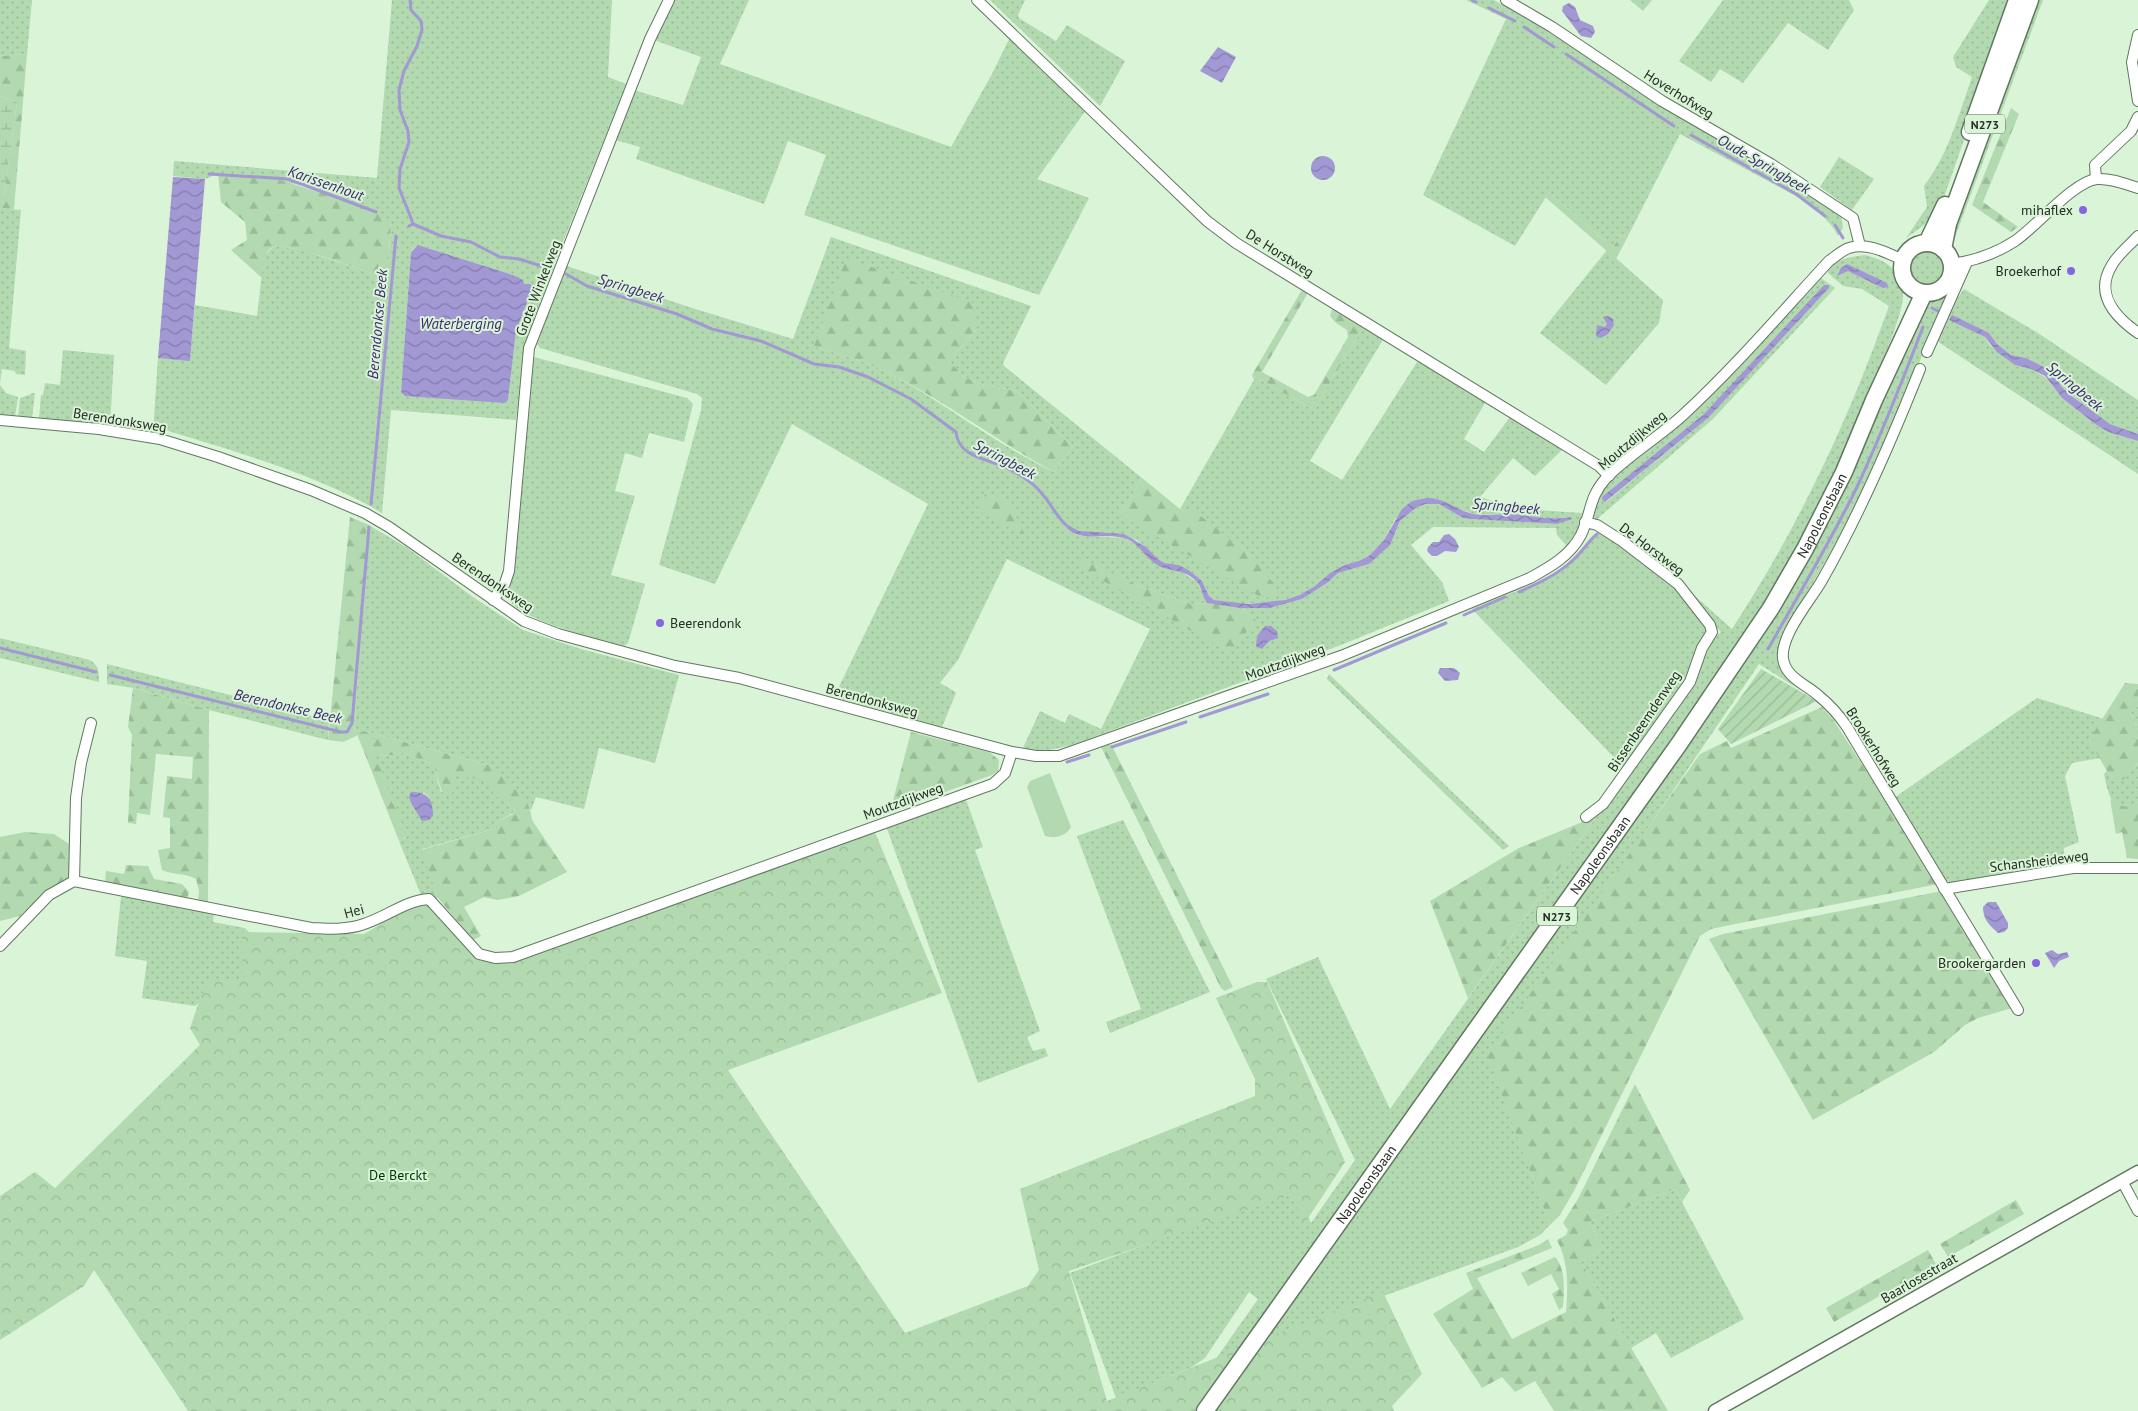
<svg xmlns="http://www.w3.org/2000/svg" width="2138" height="1411" font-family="'PT Sans',sans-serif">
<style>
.grass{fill:url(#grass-dots);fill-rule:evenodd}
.forest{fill:url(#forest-firs)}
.wetland{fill:url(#wetland-marsh)}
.park{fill:url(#park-crowns)}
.garden{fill:url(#garden-furrows)}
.pitch{fill:#b2d9af}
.water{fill:url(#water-waves)}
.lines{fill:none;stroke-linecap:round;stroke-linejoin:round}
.stream{stroke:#a298d4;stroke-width:3}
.minor-casing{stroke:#617860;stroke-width:12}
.tertiary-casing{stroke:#617860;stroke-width:15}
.primary-casing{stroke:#617860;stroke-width:19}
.minor{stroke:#fff;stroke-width:10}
.tertiary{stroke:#fff;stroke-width:12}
.primary{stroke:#fff;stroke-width:16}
.poi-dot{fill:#8565e0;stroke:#daf4d8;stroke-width:2}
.labels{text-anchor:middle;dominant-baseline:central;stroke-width:4;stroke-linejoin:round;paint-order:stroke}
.shield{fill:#daf4d8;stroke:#5b6959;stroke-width:1}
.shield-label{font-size:12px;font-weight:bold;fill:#242d23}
.street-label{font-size:14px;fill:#242d23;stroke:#daf4d8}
.poi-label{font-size:14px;fill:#242d23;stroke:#daf4d8;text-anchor:end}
.park-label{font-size:14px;fill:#013504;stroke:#daf4d8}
.water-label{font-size:15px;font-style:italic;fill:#3d2970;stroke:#daf4d8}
</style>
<defs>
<pattern id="grass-dots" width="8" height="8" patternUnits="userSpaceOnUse" patternTransform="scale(1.25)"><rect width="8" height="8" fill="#b2d9af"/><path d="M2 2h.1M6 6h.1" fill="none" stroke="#99bb96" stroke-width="1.8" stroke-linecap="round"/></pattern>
<pattern id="forest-firs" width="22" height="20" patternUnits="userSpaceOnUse" patternTransform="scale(1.25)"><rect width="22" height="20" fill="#b2d9af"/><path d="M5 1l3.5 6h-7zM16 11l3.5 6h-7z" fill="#99bb96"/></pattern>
<pattern id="wetland-marsh" width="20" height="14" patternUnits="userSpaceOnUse" patternTransform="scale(1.25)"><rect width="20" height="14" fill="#b2d9af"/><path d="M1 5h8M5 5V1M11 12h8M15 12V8" fill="none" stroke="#99bb96"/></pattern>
<pattern id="park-crowns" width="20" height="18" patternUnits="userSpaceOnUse" patternTransform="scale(1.25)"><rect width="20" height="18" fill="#b2d9af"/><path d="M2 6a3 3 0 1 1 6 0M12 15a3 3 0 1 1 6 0" fill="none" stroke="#99bb96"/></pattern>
<pattern id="garden-furrows" width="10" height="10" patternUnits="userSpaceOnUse" patternTransform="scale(1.25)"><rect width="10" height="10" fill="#b2d9af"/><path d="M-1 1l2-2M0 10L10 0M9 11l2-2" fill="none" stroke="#99bb96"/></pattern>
<pattern id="water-waves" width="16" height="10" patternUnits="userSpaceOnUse" patternTransform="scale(1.25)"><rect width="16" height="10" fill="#a298d4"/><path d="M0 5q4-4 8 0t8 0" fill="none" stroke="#847cac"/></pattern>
</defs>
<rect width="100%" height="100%" fill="#daf4d8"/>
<g class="grass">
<polygon points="0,0 32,0 27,54 0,56"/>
<path d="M392,0h220l-4,77 18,7 -70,176 -29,80 -11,80 -125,-10 -9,103c-63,-38 -149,-62 -220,-84l-9,3 5,-74 32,2 5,-55 62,11 7,-60 9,-9 6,-1 23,4 85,28 4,-55 -87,-37 -41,-9 -45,-3 -13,5 -32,-3 1,-15 203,17zM418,245l95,30 11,9 9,3 -17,44 -8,69 -102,-4 -5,-4 10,-141z"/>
<polygon points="674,0 749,0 720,64 951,147 992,74 1011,35 1086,110 1037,179 1089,198 1039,295 804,215 826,155 788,141 764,204 636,159 640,147 615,140 634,90 683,105 701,57 654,40"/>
<polygon points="990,0 1025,0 1018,15 1019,18 1056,41 1067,25 1125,61 1100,106"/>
<path d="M1466,0h28l37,21 310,194 2,13 -5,8c-8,-15 -20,-25 -33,-35l-125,-67 -53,104 -7,-3 -7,13 -64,-56 -34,54 -92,-51 83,-176z"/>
<polygon points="1630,0 1652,0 1643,11"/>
<polygon points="1723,0 1849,0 1854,10 1828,50 1788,23 1743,83 1720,69 1711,82 1679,61"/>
<path d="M1989,0h24l-76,217 -5,-1 -9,10 -17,12 21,-31 -3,-21c24,-31 35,-72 48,-109l-16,-10 -3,-10z"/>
<polygon points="2036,0 2043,0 1954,240 1948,233"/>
<polygon points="1839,157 1874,179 1852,210 1820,187"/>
<polygon points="0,208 21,210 9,348 26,351 25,375 16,374 15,371 2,369 0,383"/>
<path d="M831,237l200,69 -28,57 1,3 138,112 -22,37 131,41 -55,-43 -16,-4 74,-129 -2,-5 62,35 50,-84 20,12 -74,123 32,19 77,-121 67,42 -22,38 20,13 26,-35 53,32 -28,27 -22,-18 -33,39 40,12 62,4 -5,17 -10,16 -10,-11 -1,-7 -123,-1 -22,18 31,37 7,19 -108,44 -269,100 -22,5h-28l18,-39 25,12 4,-9 32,15 49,-100 -143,-70 -49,101 -18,23 14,8 2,2 -14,34 -108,-30 94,-193 -136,-80 -77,160 -56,-19 42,-155 1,-12 -5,-4 -157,-46 -3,-4v-9l27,-70 125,42 104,32zM977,329l-28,32 15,16 17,7 36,7 56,56 -19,25c-60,-28 -112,-72 -171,-102 -21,-10 -46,-16 -69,-24zM1427,498l50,17 32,-1 41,5 21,-2 -14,7 -85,-5 -9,-1 -24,-14h-13l-9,3 -17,14 -5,13 -26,30 -31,9 -11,10 -25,16 -32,9h-29l15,12 -26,32 -94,-67 55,19 16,-1 -10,-21 -15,-10 -17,-4 -16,-10 -11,-12 -13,-8 -41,-2 -9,-2 -11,-11 15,8 58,9 21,19 6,4 15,2 11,6 12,10 7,15 5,4 27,4 31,-2 13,-2 15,-5 15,-9 15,-13 15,-8 16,-5 9,-5 14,-15 11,-21z"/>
<polygon points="1607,250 1663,300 1659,323 1606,385 1540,333"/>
<circle cx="1926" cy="268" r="17"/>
<path d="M1865,255c21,5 37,15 38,39 1,14 -14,51 -20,65 -20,53 -42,106 -68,156 -25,47 -53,92 -81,137l-480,681 -58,78 12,-41 50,-71 -9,-7 -44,66 -13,9 -76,31 -46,-125 227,-85 14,35 44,-63 -89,-181 52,-22 72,152 207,-293 95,-132 20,-46 9,-6 -42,-50 53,47c66,-101 117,-210 157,-323l-27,-17 -19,-3 -15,-13v-4c11,-11 22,-12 37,-14z"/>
<path d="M1958,276c-26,49 -44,103 -66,153 -31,73 -71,140 -110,208 -7,29 -3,28 15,51l-38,-24 -120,177 -151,214 62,170 -10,10 -22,12 -233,85 -30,41 8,-34 482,-684 179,-352 20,-11z"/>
<path d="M1821,278l14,10 -122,131 -117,101 -4,-5 9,-24 11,-12 85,-70zM1829,288l-121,130 -102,84 -3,-1v-4l101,-83z"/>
<polygon points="1964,289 2041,335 2138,400 2138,434 2110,424 2092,412 2062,387 2050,370 2026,358 2011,355 1997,344 1989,333 1950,320 1985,337 1990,345 2015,365 2031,369 2045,377 2062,398 2095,424 2108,432 2138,441 2138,474 1937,341 1954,303"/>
<polygon points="63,350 114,355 110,427 39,418 41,395 43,395 45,383 60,385"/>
<path d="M534,357l153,41 6,6 -9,38 -35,-9 -7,25 -17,-5 -10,38 20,5 -24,79 34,9 -17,59 -4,3c-30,-9 -105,-24 -119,-51l4,-10 22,-221z"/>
<polygon points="0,385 6,393 18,397 15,417 0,416"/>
<polygon points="32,393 35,393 32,418 18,417 20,398 29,395"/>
<polygon points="367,524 406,547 473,597 523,630 581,649 679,675 655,763 599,748 584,809 536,797 531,810 492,766 364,731 354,737"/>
<path d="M1598,532l14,6 64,47 33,45 -21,51 -63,88 -153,-160c32,-14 69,-25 98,-46 11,-9 16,-25 28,-31z"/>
<path d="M0,638l90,22c9,6 9,12 9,22l-99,-24z"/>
<polygon points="107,664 329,720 328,740 209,710 134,688 107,684"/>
<polygon points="1329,674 1509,846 1503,850 1327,679"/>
<polygon points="2037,698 2104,719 2089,740 2100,758 2072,763 2065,776 2079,842 2064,848 2063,866 1952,883 1943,879 1894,798"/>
<polygon points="2138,706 2138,729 2130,712"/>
<path d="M401,752l32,12 8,28h12l1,-16 4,-1 30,5 6,13 21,15 -2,5 -16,9v6l-75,21 16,49 -17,-3 -22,-54 7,-4 -31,-81 21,-1zM423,792l5,4 5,13 -4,11h-7z"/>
<path d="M2138,763v39c-26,18 -30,-10 -34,-28l3,-3 8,10 21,-15z"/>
<polygon points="965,797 983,847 975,850 1040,1031 1027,1037 1033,1051 1045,1048 1048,1056 978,1083 886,826"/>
<polygon points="1123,820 1210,992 1110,1033 1106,1022 1141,1009 1077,836"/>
<polygon points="121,896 214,914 213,922 245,928 251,934 250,975 232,991 219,986 195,1006 142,998 147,961 115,956"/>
<polygon points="1675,1189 1744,1319 1671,1358 1656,1333 1631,1348 1581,1262 1604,1248 1589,1222"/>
</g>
<g class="forest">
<polygon points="27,54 14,209 0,208 0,197 4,197 17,102 0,96 0,56"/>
<polygon points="2011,108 2019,114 1983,202 2018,227 2011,232 1972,205"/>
<path d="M218,174l45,3 21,4 96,31 11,11 -4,55c-18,-5 -100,-37 -114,-31 -11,6 -10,20 -11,31l-31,-28 16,-10 -2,-18 -24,-20z"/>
<polygon points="1549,192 1613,248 1620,235 1627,238 1616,259 1545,197"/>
<path d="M846,258l130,46 1,25 -28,32 15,16 17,7 36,7 56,56 -19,25c-59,-32 -112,-73 -171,-102 -21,-10 -46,-16 -69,-24z"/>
<polygon points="1303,288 1309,291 1262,372 1308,397 1314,395 1348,337 1347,330 1336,323 1330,316 1333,306 1364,326 1314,410 1252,375"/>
<polygon points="1142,478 1180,509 1196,512 1251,556 1273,583 1276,593 1271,598 1257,595 1120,515"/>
<polygon points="987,491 1009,503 1026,537 977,510"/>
<polygon points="350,517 367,524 354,737 343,742 328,740"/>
<polygon points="1081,558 1136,585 1191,604 1207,603 1225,604 1241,608 1256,620 1230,653 1077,566"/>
<polygon points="2125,683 2138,684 2138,706 2130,712 2138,729 2138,763 2123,780 2115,781 2107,771 2089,740"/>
<path d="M133,688l76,22 -1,195 -10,-3 1,-11 -3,-12c-10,-6 -23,-4 -34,-9l-4,-20 12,-2v-30l-7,-1 4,-41 25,3 1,-22 -37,-3 -6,61 -13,-2 -1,11 -8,-1 4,-88 -4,-8z"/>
<polygon points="1822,707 1834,721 1869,775 1938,884 1735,924 1711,929 1700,936 1575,1189 1560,1215 1550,1225 1487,1055 1700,754 1727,741 1731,748"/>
<path d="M364,731l128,35c18,13 38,31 40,54l35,52 -48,24 -22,4 -13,-3 -20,10 17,29 -8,4 -35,-42 -17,-48 76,-22v-6l16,-8 2,-6 -20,-12 -8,-16 -32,-4 -2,16 -6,4 -5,-4 -9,-28 -32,-12 -5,3 -20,1 31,80 -8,5 -42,-107z"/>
<polygon points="911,732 989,752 999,760 998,771 992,775 890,812"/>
<polygon points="1111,744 1233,987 1225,991 1221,988 1101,747"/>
<path d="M2110,799c9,9 17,10 28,3v57l-11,-1 -5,-26 -6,2z"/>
<polygon points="1597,816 1468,998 1430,901 1519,848"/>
<polygon points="25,832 54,834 69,844 69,876 66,882 47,891 20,916 0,921 0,837"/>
<polygon points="126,865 148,866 154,879 182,884 189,892 187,900 105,884 106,871 124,874"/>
<polygon points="1942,891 2012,1008 1978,1018 1965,1025 1934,1052 1813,1120 1709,939 1723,934"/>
<path d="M1635,1084l55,106 -8,12 -7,-13 -86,33 15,26 -23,14 87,149h-114l-19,-30 -20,11 -13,-15 -20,11 -49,-74 40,-25 -7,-16 73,-28 9,-6 4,9 -75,30 35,61 54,-27c2,-26 3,-49 -9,-72l9,-5 2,-5 -5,-7 16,-26z"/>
<polygon points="2016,1200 2024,1214 1948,1257 1940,1244"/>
<polygon points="1928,1250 1936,1264 1834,1322 1826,1308"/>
<path d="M1555,1257c11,11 9,35 8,50l-4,3 -7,-16 7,-5 -8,-15 -23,12 -7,-13z"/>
</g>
<polygon class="wetland" points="0,96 17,102 4,197 0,197"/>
<polygon class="park" points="874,830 942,993 728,1070 905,1333 1028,1286 1039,1270 1020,1189 1255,1096 1255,1079 1216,998 1257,982 1267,982 1345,1162 1303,1226 1293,1194 1069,1271 1107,1401 1383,1292 1422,1374 1392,1406 1394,1411 188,1411 94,1270 84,1286 0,1340 0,1196 35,1172 55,1188 200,1045 190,1028 201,996 211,980 242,980 242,932 364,934 416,903 426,903 476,952 502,955 608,922"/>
<polygon class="garden" points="1761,669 1817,701 1731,744 1718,729"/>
<path class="pitch" d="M1050,773l21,54c-5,9 -16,12 -26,9l-18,-49 3,-6z"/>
<g class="water">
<polygon points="1569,3 1575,7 1580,20 1593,26 1595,32 1591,38 1581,36 1562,11 1563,6"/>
<polygon points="1218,47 1236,57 1222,83 1200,71"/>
<circle cx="1323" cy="168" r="12"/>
<polygon points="173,177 205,179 190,361 158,358"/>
<polygon points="418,245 513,275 523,280 524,284 530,284 533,287 516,331 508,400 505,403 405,396 401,392 411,252"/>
<polygon points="1847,264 1887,283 1888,287 1883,288 1848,271 1837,276 1841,268"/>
<polygon points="1824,285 1829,285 1829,288 1708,418 1605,502 1603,501 1602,497 1704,414"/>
<polygon points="1952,315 1989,333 1997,344 2011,355 2026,358 2050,370 2062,387 2073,397 2110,424 2138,434 2138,441 2108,432 2095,424 2062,398 2045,376 2031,369 2015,365 1997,352 1985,337 1949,320"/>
<polygon points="1608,316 1613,319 1614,325 1608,334 1601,338 1596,336 1597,325 1605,327 1607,324 1603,317"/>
<path d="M1427,498c18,0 26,10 43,15 12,4 26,1 39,1 21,1 41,7 62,3l1,2 -15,5 -85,-5 -9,-1 -24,-14h-13l-9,3 -17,14 -10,24 -21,19 -31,9 -11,10 -25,16 -32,9h-29l-34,-5c-5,-7 -5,-15 -10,-21 -12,-13 -25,-10 -38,-16 -13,-7 -19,-21 -32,-27 -21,-8 -51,7 -64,-17l16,9 45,3 22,13 12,12 6,4 15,2 11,6 12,10 7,15 5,4 34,4 37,-4 15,-5 15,-9 15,-13 15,-8 16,-5 9,-5 14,-15 18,-31 10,-8z"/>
<polygon points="1449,534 1455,539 1459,547 1456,552 1445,551 1437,556 1432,556 1427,551 1428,547 1433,542 1439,542 1444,535"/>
<polygon points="1265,626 1271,626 1277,631 1278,638 1269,641 1262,649 1256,646 1257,636"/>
<polygon points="1440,668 1454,668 1460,673 1458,680 1445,681 1438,673"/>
<path d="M411,792c17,0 22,7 22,24l-4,4 -7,1 -11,-18 -2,-6z"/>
<path d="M1988,902h8l12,21v5l-4,4 -6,1c-9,-8 -15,-14 -15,-26z"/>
<polygon points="2052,950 2058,954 2067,952 2069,957 2059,961 2054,968 2045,953"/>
</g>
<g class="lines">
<g class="stream">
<polyline points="410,0 411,10 421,21 422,30 417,46 404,71 399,90 400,110 408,131 409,142 400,169 399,188 411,218 413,224 441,236 471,242 500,257 519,259 551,269"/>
<polyline points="1472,0 1476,2"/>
<polyline points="1489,8 1515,21"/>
<polyline points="1524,27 1554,47"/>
<polyline points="1566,54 1674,126"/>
<polyline points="1691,135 1796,194 1825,216"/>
<polyline points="209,174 288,179 376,212"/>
<polyline points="1835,225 1843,238"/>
<polyline points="409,226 413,224"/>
<path d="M566,274l21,12 90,28 35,15 49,12 53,23 25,3 29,10 43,22 45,33c2,26 34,27 53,37 13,7 25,14 34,26 8,9 14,22 23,30"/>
<polyline points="1932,308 1938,311"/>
<polyline points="371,504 396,236"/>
<path d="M1519,592c20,-9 38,-17 54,-32 9,-8 15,-18 24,-26"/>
<polyline points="1464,615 1505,597"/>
<polyline points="0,648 96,672"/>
<path d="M1768,649c30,-53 61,-105 88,-160 25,-53 46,-107 67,-162"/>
<polyline points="1334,670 1446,623"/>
<polyline points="110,675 341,732 347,732 352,723 369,527"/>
<polyline points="1200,717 1268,694"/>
<polyline points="1112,747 1186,722"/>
<polyline points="1067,762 1089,755"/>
</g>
<defs>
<g id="minor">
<polyline points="977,0 1207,221 1236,243 1599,466 1609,476"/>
<polyline points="1506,0 1552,27 1662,101 1771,164 1853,218 1860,246"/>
<polyline points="2138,35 2132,62 2138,101"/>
<polyline points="2096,179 2095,165 2131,131 2138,117"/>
<path d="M2138,236c-8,9 -20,18 -26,29 -18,29 3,52 26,68"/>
<path d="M1951,264c24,-3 44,-10 64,-23 21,-14 59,-60 82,-62 14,-1 28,5 41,9"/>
<polyline points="1927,352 1967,262"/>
<path d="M1920,369c-29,73 -60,145 -99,213 -11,19 -45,58 -37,81 5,16 23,22 35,33 11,9 20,19 28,31l171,283"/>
<path d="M0,420l99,9 61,10 58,18 93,33 54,23 24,14 135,94 34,13 117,32 64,12 273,74 24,4h23l282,-100 189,-78c20,-11 40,-22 51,-43 11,-23 7,-37 26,-58 23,-23 52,-40 76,-62 52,-48 98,-102 146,-154 6,-4 13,-11 20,-13 19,-6 38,5 54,12"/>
<polyline points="1585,522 1597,525 1622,541 1678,584 1710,625 1712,632 1702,648 1690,682 1603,804 1586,817"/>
<polyline points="493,600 505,583 509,571 529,348 650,39 669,0"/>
<polyline points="74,881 76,798 81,763 91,723"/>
<polyline points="1944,889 2073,868 2138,868"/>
<path d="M0,946l49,-51 25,-14 237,47c18,1 36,2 53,-4 22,-7 43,-24 65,-25l50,55 16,4 18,-1 480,-173 12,-11 7,-21"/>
<polyline points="2122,1181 2138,1211"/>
</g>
<polyline id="tertiary" points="1715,1411 2138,1172"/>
<g id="primary">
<polyline points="1970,132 2017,0"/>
<polyline points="1927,243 1945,205"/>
<circle cx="1927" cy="268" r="25"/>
<polyline points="1943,249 1948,224 2030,0"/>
<path id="s1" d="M1205,1411l474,-667 92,-136 34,-59 39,-77 30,-72 50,-107"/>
</g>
</defs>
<use href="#minor" class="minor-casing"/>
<use href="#tertiary" class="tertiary-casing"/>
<use href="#primary" class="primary-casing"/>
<use href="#minor" class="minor"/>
<use href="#tertiary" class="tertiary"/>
<use href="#primary" class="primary"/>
</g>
<g class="poi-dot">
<circle cx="2083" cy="210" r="5"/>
<circle cx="2071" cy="271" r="5"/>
<circle cx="660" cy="623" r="5"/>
<circle cx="2036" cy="963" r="5"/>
</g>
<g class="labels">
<g class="shield">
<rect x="1965" y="114.5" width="40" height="19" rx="4"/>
<rect x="1537" y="906.5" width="40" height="19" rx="4"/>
</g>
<g class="shield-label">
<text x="1985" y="124">N273</text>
<text x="1557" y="916">N273</text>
</g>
<g class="street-label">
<text transform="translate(1679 94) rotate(32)">Hoverhofweg</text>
<text transform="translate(1280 253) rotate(32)">De Horstweg</text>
<text transform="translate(538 288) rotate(-69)">Grote Winkelweg</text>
<text transform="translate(120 420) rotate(9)">Berendonksweg</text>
<text transform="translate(1632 440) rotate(-40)">Moutzdijkweg</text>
<text stroke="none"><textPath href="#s1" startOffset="1088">Napoleonsbaan</textPath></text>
<text transform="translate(1652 549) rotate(37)">De Horstweg</text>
<text transform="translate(493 582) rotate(34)">Berendonksweg</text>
<text transform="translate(1285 662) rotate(-20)">Moutzdijkweg</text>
<text transform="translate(872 700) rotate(15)">Berendonksweg</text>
<text transform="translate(1644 721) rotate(-56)">Bissenbeemdenweg</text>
<text transform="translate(1874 747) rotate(58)">Brookerhofweg</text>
<text transform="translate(903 801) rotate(-20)">Moutzdijkweg</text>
<text stroke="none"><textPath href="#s1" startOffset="682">Napoleonsbaan</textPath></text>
<text transform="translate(2039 861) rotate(-7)">Schansheideweg</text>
<text transform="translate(354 911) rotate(-15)">Hei</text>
<text stroke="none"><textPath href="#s1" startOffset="278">Napoleonsbaan</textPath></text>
<text transform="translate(1919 1278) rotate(-30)">Baarlosestraat</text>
</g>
<g class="poi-label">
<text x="2073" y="210">mihaflex</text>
<text x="2061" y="271">Broekerhof</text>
<text x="670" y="623" text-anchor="start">Beerendonk</text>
<text x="2026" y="963">Brookergarden</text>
</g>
<g class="park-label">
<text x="398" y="1175">De Berckt</text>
</g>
<g class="water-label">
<text transform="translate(1764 164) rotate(30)">Oude Springbeek</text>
<text transform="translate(326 183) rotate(19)">Karissenhout</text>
<text transform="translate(631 288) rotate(17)">Springbeek</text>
<text x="461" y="323">Waterberging</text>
<text transform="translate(377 324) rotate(-85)">Berendonkse Beek</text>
<text transform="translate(2075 386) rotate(40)">Springbeek</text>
<text transform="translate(1005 459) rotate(28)">Springbeek</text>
<text transform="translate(1506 506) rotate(5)">Springbeek</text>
<text transform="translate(288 706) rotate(13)">Berendonkse Beek</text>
</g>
</g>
</svg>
